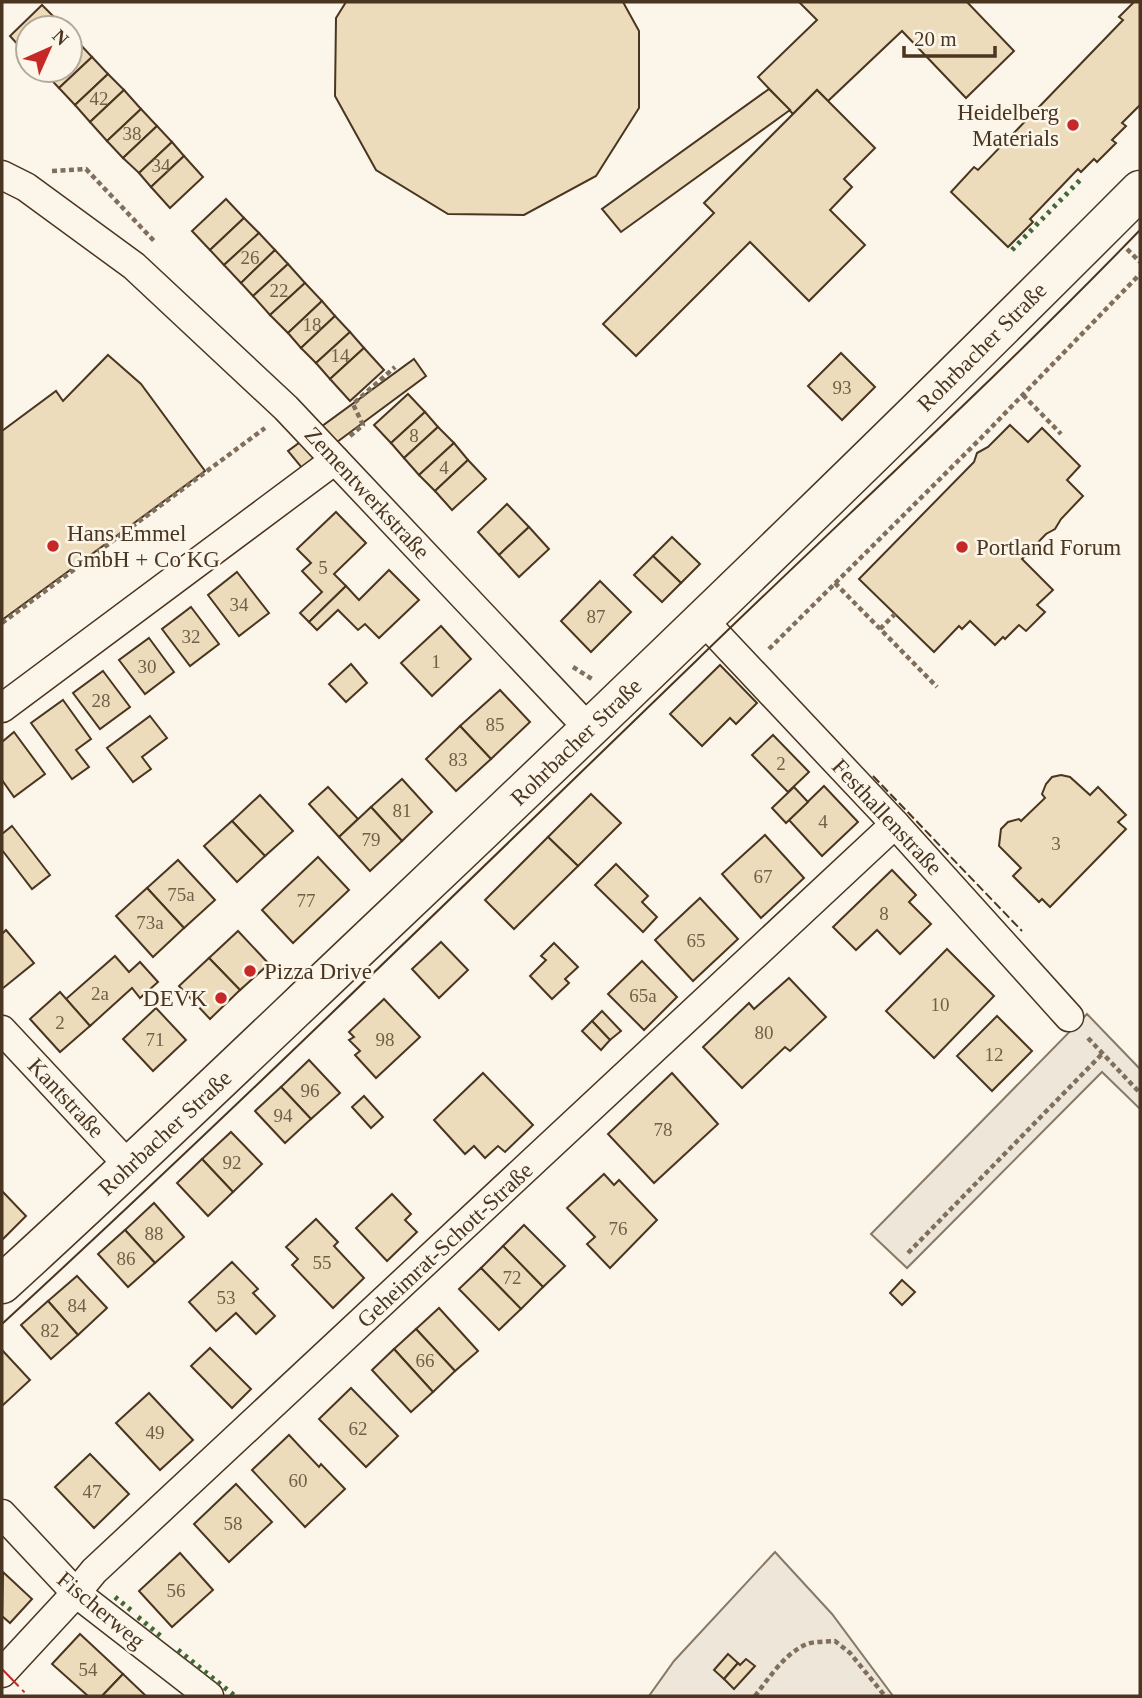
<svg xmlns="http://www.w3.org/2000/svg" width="1142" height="1698" font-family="'Times New Roman',serif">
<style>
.green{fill:#ede6d9;stroke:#887966;stroke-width:2}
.building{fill:#ecdcbc;stroke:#4a3520;stroke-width:2}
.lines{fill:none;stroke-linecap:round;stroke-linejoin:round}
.street-casing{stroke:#4a3520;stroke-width:31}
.secondary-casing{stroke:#4a3520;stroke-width:41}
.path{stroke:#7f6f5c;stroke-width:4.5;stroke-dasharray:5 3.5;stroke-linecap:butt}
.street{stroke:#fbf6e9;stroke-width:28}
.secondary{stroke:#fbf6e9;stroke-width:38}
.tram{stroke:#4a3520;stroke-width:2}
.hedge{stroke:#436837;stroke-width:5;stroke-dasharray:3.5 5;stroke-linecap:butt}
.fence{stroke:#4a3520;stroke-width:2;stroke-dasharray:9 3.5;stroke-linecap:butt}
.power{stroke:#c62828;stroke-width:2;stroke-dasharray:24 5 3.5 5;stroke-linecap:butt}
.poi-dot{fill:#c62828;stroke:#fbf6e9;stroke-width:2.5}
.labels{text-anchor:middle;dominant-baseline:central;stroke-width:5;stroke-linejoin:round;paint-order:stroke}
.number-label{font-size:19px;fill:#725f47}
.poi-label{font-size:23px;fill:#4a3520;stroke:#fbf6e9;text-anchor:start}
.street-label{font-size:23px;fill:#4a3520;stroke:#fbf6e9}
</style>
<rect width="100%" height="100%" fill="#fbf6e9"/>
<g class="green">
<polygon points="1087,1014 1140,1069 1140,1109 1102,1072 907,1268 871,1234"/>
<polygon points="775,1552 832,1614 893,1696 649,1696 674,1661"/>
</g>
<g class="building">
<polygon points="346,2 623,2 639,31 639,108 596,176 524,215 448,214 376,170 335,96 336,18"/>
<polygon points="799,2 967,2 1014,51 966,98 902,31 828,101 817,90 793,114 758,77 817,20"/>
<polygon points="1134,2 1140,2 1140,105 1122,123 1126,126 1112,140 1116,143 1097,162 1094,159 1081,172 1078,169 1030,219 1033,222 1008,247 951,192 974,167 978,170 1123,20 1119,17"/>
<polygon points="42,5 62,25 59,28 28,28 28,56 10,36"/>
<polygon points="77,41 92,57 59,88 44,72 70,70 70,48"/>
<polygon points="92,57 108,74 75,105 59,88"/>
<polygon points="108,74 124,90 90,122 75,105"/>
<polygon points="769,89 790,110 621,232 602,209"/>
<polygon points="124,90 141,109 107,141 90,122"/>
<polygon points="817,90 875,148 844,179 852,187 830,210 865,245 809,301 750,242 636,356 603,324 714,213 704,203"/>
<polygon points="141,109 157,126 123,158 107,141"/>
<polygon points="157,126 172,142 139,173 123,158"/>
<polygon points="172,142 184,156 151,187 139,173"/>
<polygon points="184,156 203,177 170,208 151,187"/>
<polygon points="226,199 244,218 210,250 192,231"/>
<polygon points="244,218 259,233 224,265 210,250"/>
<polygon points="259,233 275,250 241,283 224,265"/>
<polygon points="275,250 288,264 253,296 241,283"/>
<polygon points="288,264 305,283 270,315 253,296"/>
<polygon points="305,283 322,301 288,333 270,315"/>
<polygon points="322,301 335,316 301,348 288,333"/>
<polygon points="335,316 350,332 316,363 301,348"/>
<polygon points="350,332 364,348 330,379 316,363"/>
<polygon points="364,348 384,370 350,401 330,379"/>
<polygon points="841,353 875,387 842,420 808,386"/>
<polygon points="108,355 141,384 205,471 2,620 2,431 56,391 63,401"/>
<polygon points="414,359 426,376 302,468 288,451"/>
<polygon points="408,394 425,412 391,443 374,425"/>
<polygon points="425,412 438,427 404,458 391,443"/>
<polygon points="1010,425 1028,442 1042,428 1080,466 1067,480 1083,496 1061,519 1055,529 1046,534 1022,559 1053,590 1037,605 1045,612 1026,631 1019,625 1005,639 1003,637 995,645 970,621 962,629 959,626 934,652 859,579 974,462 977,453 988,447"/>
<polygon points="438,427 454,443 419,475 404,458"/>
<polygon points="454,443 468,460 435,491 419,475"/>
<polygon points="468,460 486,479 452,510 435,491"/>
<polygon points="507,504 529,527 499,555 478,532"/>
<polygon points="336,512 366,543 334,574 346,586 309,622 300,613 322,592 302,571 311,563 297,549"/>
<polygon points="529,527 549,549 519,577 499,555"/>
<polygon points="672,537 700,564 681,583 653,556"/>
<polygon points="653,556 681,583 662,602 634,575"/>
<polygon points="389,570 419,600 379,638 365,624 358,630 338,610 317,630 309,622 346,586 359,600"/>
<polygon points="237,572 269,613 239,636 208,595"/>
<polygon points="600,581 631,612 591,652 561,621"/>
<polygon points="191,607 219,644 190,666 162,629"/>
<polygon points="441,626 471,659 432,696 401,663"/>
<polygon points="149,638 174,672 145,694 119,660"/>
<polygon points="351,664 367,683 346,702 329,684"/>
<polygon points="720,665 757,703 736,724 730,718 702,746 670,714"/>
<polygon points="103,671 130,707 100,729 73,693"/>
<polygon points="500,690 530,722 491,759 460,726"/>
<polygon points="63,700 91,739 76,750 89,767 72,779 31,723"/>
<polygon points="150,716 167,738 142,757 151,769 133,782 107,748"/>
<polygon points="460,726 491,759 456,791 426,759"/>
<polygon points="14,732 45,774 14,797 2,780 2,742"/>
<polygon points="773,735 809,772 788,792 752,755"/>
<polygon points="1061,775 1070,777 1090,795 1098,787 1126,815 1118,822 1126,829 1050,907 1042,899 1039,902 1013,876 1021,868 999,846 1001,829 1008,822 1019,819 1021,821 1045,798 1042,794 1046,784 1052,777"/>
<polygon points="402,779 432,812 402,841 371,807"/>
<polygon points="824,786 858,822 822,856 789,820"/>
<polygon points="328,787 358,819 339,837 309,804"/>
<polygon points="794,787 808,802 786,823 772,808"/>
<polygon points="591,794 621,823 578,866 548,837"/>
<polygon points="260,795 293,831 265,856 232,821"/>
<polygon points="371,807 402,841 370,871 339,837"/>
<polygon points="232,821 265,856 237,882 204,846"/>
<polygon points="12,826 50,875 32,889 2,850 2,834"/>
<polygon points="765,835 804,878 761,918 722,874"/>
<polygon points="548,837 578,866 514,929 485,900"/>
<polygon points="318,857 349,890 293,943 262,910"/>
<polygon points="178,860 215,900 184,928 147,888"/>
<polygon points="616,864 648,896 642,902 657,917 643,932 595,885"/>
<polygon points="892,870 916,895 909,902 931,924 900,954 877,930 856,950 833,927"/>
<polygon points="147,888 184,928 153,957 116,916"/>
<polygon points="700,898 738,939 693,981 655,940"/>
<polygon points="6,930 34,963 2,989 2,934"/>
<polygon points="238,931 269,964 240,990 209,958"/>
<polygon points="441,942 468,970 439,998 412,969"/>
<polygon points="554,943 578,967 565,979 569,983 552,999 530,976 546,960 541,956"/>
<polygon points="947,949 994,996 934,1058 886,1011"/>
<polygon points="115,956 129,972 140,962 158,982 140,998 132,988 90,1026 66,999"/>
<polygon points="209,958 240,990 210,1019 179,986"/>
<polygon points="642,961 677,997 644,1030 608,994"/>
<polygon points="789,978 826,1017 790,1051 785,1047 742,1088 703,1047 749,1003 754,1009"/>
<polygon points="60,992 90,1026 60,1052 30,1019"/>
<polygon points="384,999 420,1037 376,1078 355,1055 360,1051 349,1040 354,1037 349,1032"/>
<polygon points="156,1008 186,1040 153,1071 123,1039"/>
<polygon points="602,1011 621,1031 610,1040 592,1021"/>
<polygon points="997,1016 1032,1051 992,1091 957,1056"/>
<polygon points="592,1021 610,1040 601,1050 582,1031"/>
<polygon points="309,1060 340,1093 311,1119 281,1087"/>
<polygon points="483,1073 533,1125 505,1152 498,1146 485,1158 474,1146 465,1154 434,1120"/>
<polygon points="672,1073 718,1124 654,1183 608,1134"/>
<polygon points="281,1087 311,1119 285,1143 255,1111"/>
<polygon points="364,1096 383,1117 371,1128 352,1107"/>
<polygon points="231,1132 262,1164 233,1192 202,1159"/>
<polygon points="202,1159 233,1192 208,1216 177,1183"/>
<polygon points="604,1174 614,1185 619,1180 657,1220 610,1268 587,1244 595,1237 567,1208"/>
<polygon points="2,1191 26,1216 2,1240"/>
<polygon points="392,1194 411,1214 405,1220 417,1232 387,1261 356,1228"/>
<polygon points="154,1203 184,1237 155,1263 125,1230"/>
<polygon points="316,1219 338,1242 334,1246 364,1278 333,1308 292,1265 298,1259 286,1247"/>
<polygon points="524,1225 565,1266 543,1287 503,1246"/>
<polygon points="125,1230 155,1263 128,1287 98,1254"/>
<polygon points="503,1246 543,1287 521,1309 481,1268"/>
<polygon points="232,1262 258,1289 253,1293 275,1316 256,1334 236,1313 216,1331 189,1302"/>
<polygon points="481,1268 521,1309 499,1330 459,1289"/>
<polygon points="77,1276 107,1308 78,1335 48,1301"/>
<polygon points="902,1280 915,1292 902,1305 890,1293"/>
<polygon points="48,1301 78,1335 51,1359 21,1325"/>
<polygon points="439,1308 478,1351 455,1371 416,1329"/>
<polygon points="416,1329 455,1371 433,1392 394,1349"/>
<polygon points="210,1348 251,1389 232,1408 191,1366"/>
<polygon points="394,1349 433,1392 411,1412 372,1370"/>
<polygon points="2,1350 30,1380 2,1406"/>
<polygon points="351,1388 398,1436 366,1467 319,1419"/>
<polygon points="149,1393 193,1440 160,1470 116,1423"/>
<polygon points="289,1435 319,1467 321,1464 345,1489 305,1527 252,1470"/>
<polygon points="90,1454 129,1494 94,1528 55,1487"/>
<polygon points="236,1484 272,1522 229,1562 194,1524"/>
<polygon points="180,1553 213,1590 172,1627 139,1591"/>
<polygon points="3,1572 32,1599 10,1623 2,1616"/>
<polygon points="80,1634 123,1674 102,1696 88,1696 52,1664"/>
<polygon points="728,1654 738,1663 724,1679 714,1670"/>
<polygon points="746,1659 755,1666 734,1689 724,1679 738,1663 740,1665"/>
<polygon points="123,1674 146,1696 102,1696"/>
</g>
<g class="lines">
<defs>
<g id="street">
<polyline points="2,175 26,187 134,266 286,408 590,730"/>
<polyline points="703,620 895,824 1069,1017"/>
<polyline points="2,708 335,460"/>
<polyline points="2,1030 130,1167"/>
<polyline points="2,1514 76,1593 209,1696"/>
<polyline points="2,1673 76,1593 94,1571 895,824"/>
</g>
<path id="secondary" d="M2,1284c133,-121 262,-246 393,-370 251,-238 501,-479 745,-724"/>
</defs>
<use href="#street" class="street-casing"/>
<use href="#secondary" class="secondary-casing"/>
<g class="path">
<polyline points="52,171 86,169 155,242"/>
<polyline points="1127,249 1140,262"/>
<polyline points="1023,395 1061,434"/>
<polyline points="350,436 363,425 353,404 395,367"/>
<polyline points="835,583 937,687"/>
<polyline points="2,623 265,428"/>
<polyline points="880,629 895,614"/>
<polyline points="769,649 981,438 1140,274"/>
<polyline points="573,667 592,679"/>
<polyline points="1088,1038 1140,1093"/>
<polyline points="908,1253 1103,1053"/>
<path d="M755,1696c14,-18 30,-43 52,-52 8,-3 20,-2 28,-3l15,12 35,43"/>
</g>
<use href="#street" class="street"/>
<use href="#secondary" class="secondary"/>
<path class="tram" d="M2,1324c235,-216 464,-441 694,-663 148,-144 301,-283 444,-431"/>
<g class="hedge">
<polyline points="1012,250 1083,177"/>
<polyline points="115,1597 132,1611"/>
<polyline points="138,1617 162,1637"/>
<polyline points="178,1650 235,1696"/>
</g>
<polyline class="fence" points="873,776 1022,931"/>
<polyline class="power" points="2,1669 28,1696"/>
</g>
<g class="poi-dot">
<circle cx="1073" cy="125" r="7"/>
<circle cx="53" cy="546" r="7"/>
<circle cx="962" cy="547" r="7"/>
<circle cx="250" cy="971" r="7"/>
<circle cx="221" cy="998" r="7"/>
</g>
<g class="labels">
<g class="number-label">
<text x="99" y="98">42</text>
<text x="132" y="133">38</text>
<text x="161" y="165">34</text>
<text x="250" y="257">26</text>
<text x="279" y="290">22</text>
<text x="312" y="324">18</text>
<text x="340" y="355">14</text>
<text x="842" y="387">93</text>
<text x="414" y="435">8</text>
<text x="444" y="467">4</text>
<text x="323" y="567">5</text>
<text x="239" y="604">34</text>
<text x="596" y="616">87</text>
<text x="191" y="636">32</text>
<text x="436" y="661">1</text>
<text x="147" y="666">30</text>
<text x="101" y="700">28</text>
<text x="495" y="724">85</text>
<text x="458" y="759">83</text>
<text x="781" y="763">2</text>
<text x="402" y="810">81</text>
<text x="823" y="821">4</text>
<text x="371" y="839">79</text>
<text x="1056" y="843">3</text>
<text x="763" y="876">67</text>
<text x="181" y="894">75a</text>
<text x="306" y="900">77</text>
<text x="884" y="913">8</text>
<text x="150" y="922">73a</text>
<text x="696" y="940">65</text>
<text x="100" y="993">2a</text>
<text x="643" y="995">65a</text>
<text x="940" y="1004">10</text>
<text x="60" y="1022">2</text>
<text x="764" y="1032">80</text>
<text x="155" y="1039">71</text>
<text x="385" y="1039">98</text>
<text x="994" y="1054">12</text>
<text x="310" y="1090">96</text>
<text x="283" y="1115">94</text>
<text x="663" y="1129">78</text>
<text x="232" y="1162">92</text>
<text x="618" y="1228">76</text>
<text x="154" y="1233">88</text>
<text x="126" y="1258">86</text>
<text x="322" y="1262">55</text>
<text x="512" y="1277">72</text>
<text x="226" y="1297">53</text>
<text x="77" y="1305">84</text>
<text x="50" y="1330">82</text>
<text x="425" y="1360">66</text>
<text x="358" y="1428">62</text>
<text x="155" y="1432">49</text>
<text x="298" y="1480">60</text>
<text x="92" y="1491">47</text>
<text x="233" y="1523">58</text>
<text x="176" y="1590">56</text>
<text x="88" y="1669">54</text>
</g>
<g class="poi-label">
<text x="1059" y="112" text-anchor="end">Heidelberg<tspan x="1059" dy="26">Materials</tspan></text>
<text x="67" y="533">Hans Emmel<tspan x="67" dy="26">GmbH + Co KG</tspan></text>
<text x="976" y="547">Portland Forum</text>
<text x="264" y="971">Pizza Drive</text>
<text x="207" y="998" text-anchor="end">DEVK</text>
</g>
<g class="street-label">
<text transform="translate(982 347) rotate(-45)">Rohrbacher Straße</text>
<text transform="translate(367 493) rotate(47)">Zementwerkstraße</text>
<text transform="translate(576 742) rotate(-44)">Rohrbacher Straße</text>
<text transform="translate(887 817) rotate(47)">Festhallenstraße</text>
<text transform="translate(66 1098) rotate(47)">Kantstraße</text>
<text transform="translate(165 1133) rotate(-43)">Rohrbacher Straße</text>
<text transform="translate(445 1245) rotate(-43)">Geheimrat-Schott-Straße</text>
<text transform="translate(101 1610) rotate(40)">Fischerweg</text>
</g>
</g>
<rect width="1142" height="1698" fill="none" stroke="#4a3520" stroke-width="7"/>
<g transform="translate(49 49) rotate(45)"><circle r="33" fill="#fbf6e9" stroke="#b4a999" stroke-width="2"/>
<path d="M0-5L12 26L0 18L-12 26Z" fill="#c62828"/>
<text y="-10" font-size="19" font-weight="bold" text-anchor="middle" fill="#4a3520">N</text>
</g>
<path d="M904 46v10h91v-10" fill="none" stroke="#4a3520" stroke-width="3.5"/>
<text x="914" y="46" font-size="21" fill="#4a3520" stroke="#fbf6e9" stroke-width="5" paint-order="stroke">20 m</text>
</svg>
